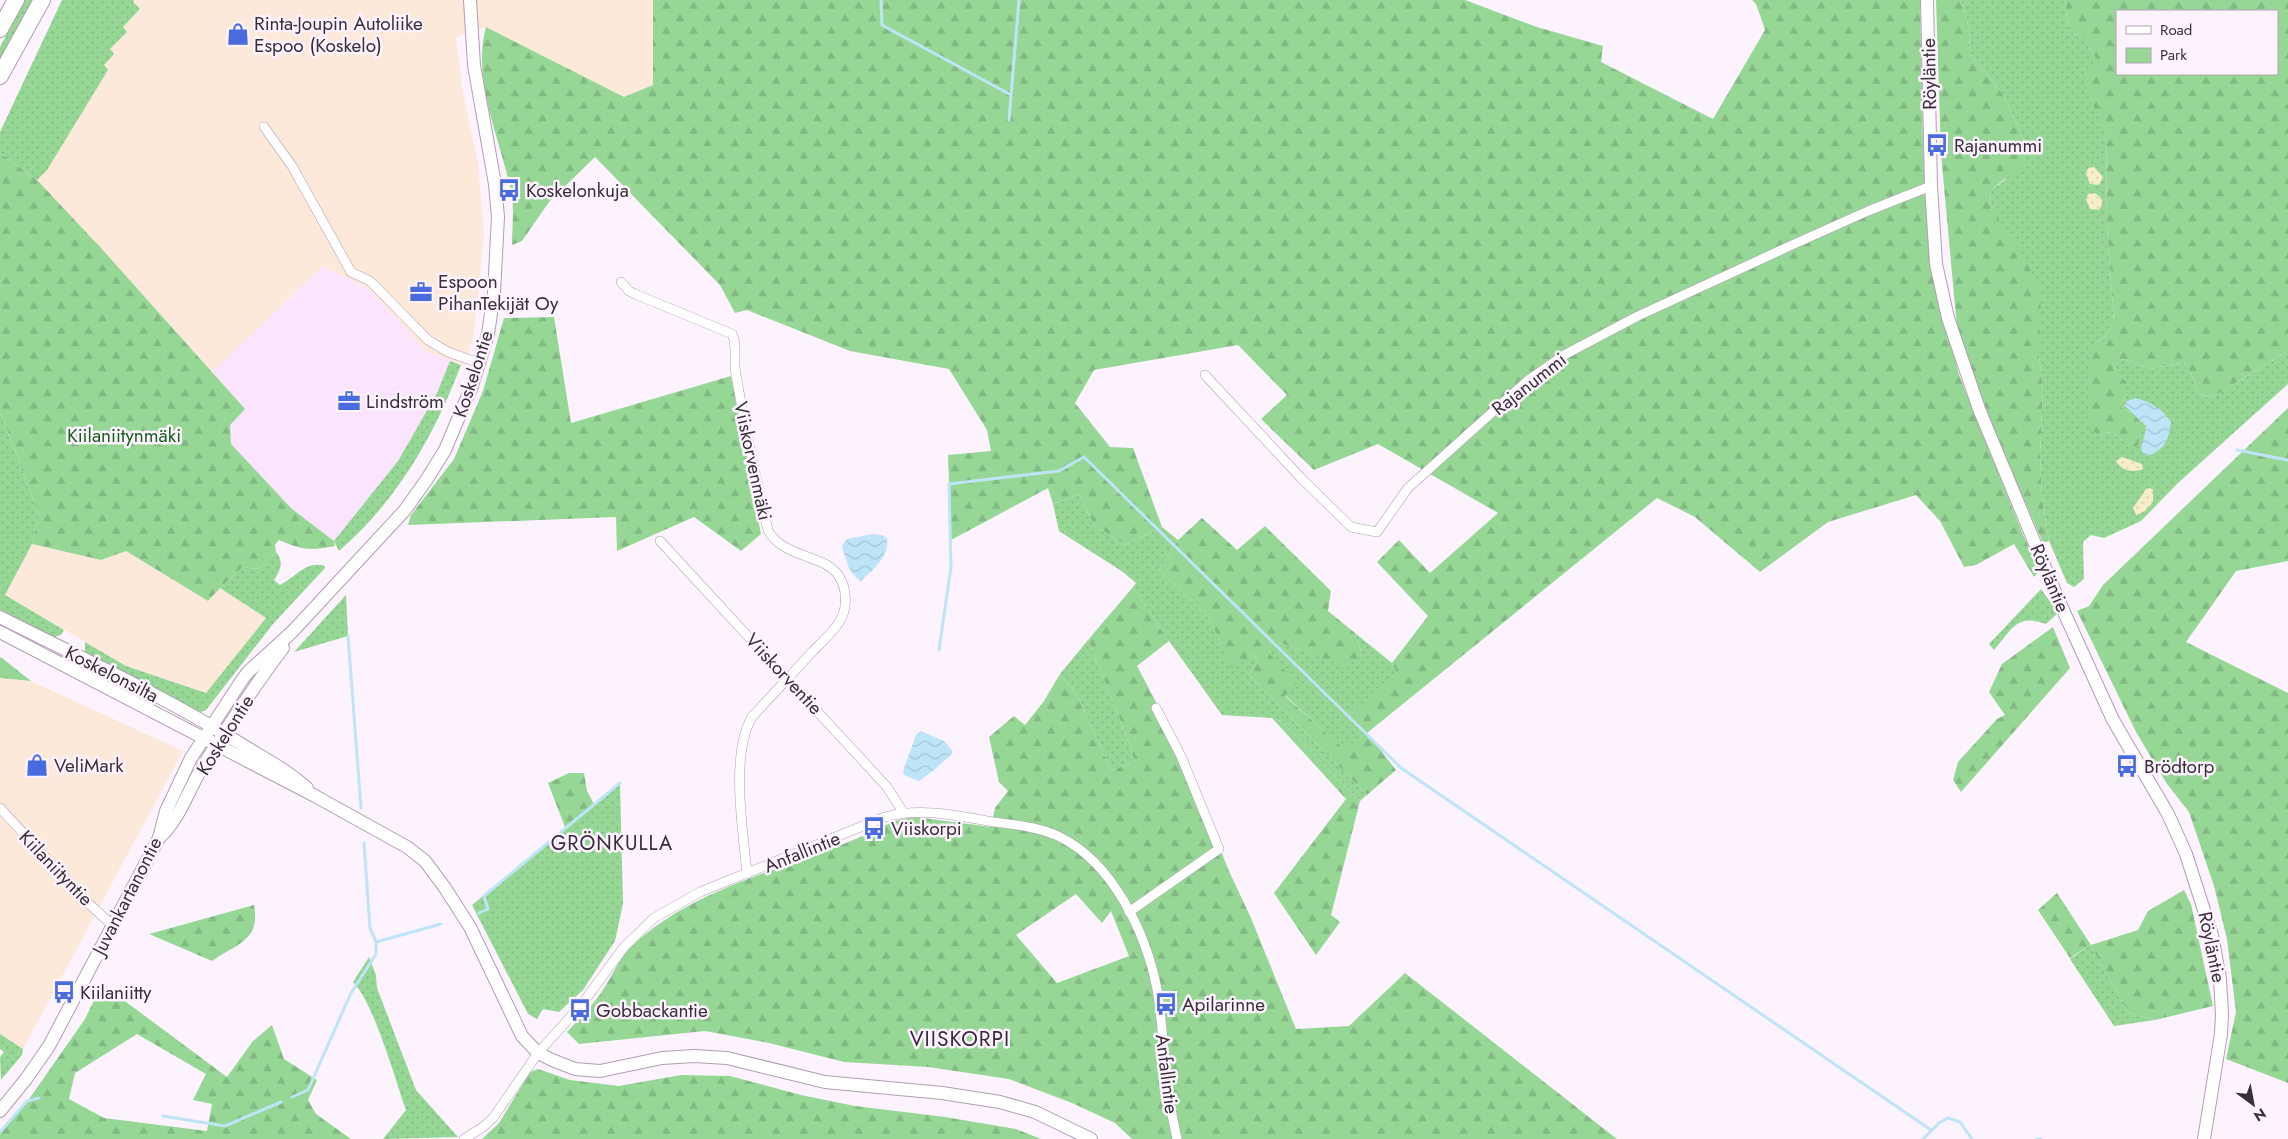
<svg xmlns="http://www.w3.org/2000/svg" width="2288" height="1139" font-family="Jost,sans-serif">
<style>
.built{fill:#fae4fe}
.industrial{fill:#fde9d9}
.green{fill:url(#green-dots)}
.forest{fill:url(#forest-firs);fill-rule:evenodd}
.sand{fill:url(#sand-dots)}
.water{fill:url(#water-waves)}
.lines{fill:none;stroke-linecap:round;stroke-linejoin:round}
.stream{stroke:#bee4f8;stroke-width:3}
.street-casing{stroke:#b29db5;stroke-width:10}
.secondary-casing{stroke:#b29db5;stroke-width:14}
.highway-casing{stroke:#b29db5;stroke-width:18}
.street{stroke:#fff;stroke-width:9}
.secondary{stroke:#fff;stroke-width:12}
.highway{stroke:#fff;stroke-width:16}
.labels{text-anchor:middle;dominant-baseline:central;stroke-width:5;stroke-linejoin:round;paint-order:stroke}
.poi-label{font-size:19px;fill:#382f39;stroke:#fdf3fe;text-anchor:start}
.street-label{font-size:19px;fill:#382f39;stroke:#fdf3fe}
.park-label{font-size:19px;fill:#175f1d;stroke:#fdf3fe}
.neighbourhood-label{font-size:20px;letter-spacing:1px;fill:#3a293d;stroke:#fdf3fe}
.quarter-label{font-size:21px;letter-spacing:1px;fill:#3a293d;stroke:#fdf3fe}
</style>
<defs>
<pattern id="green-dots" width="8" height="8" patternUnits="userSpaceOnUse" patternTransform="scale(1.25)"><rect width="8" height="8" fill="#96d796"/><path d="M2 2h.1M6 6h.1" fill="none" stroke="#82b982" stroke-width="1.8" stroke-linecap="round"/></pattern>
<pattern id="forest-firs" width="22" height="20" patternUnits="userSpaceOnUse" patternTransform="scale(1.25)"><rect width="22" height="20" fill="#96d796"/><path d="M5 1l3.5 6h-7zM16 11l3.5 6h-7z" fill="#82b982"/></pattern>
<pattern id="sand-dots" width="8" height="8" patternUnits="userSpaceOnUse" patternTransform="scale(1.25)"><rect width="8" height="8" fill="#f7edc8"/><path d="M2 2h.1M6 6h.1" fill="none" stroke="#d4ccad" stroke-width="1.8" stroke-linecap="round"/></pattern>
<pattern id="water-waves" width="16" height="10" patternUnits="userSpaceOnUse" patternTransform="scale(1.25)"><rect width="16" height="10" fill="#bee4f8"/><path d="M0 5q4-4 8 0t8 0" fill="none" stroke="#a4c4d5"/></pattern>
</defs>
<rect width="100%" height="100%" fill="#fdf3fe"/>
<polygon class="built" points="323,266 370,290 427,352 450,361 437,393 398,461 334,541 292,509 231,444 230,425 212,372"/>
<g class="industrial">
<polygon points="134,0 653,0 653,85 624,97 486,27 456,37 463,93 478,163 484,235 474,332 465,366 427,352 370,290 323,266 212,372 101,248 37,180 47,170 107,70 104,65 110,49 123,27 140,10 132,2"/>
<polygon points="32,544 101,560 126,551 208,601 220,588 266,618 206,693 126,666 5,595"/>
<polygon points="0,678 31,681 183,751 23,1049 0,1034"/>
</g>
<g class="green">
<polygon points="25,0 34,0 0,62 0,47"/>
<polygon points="62,0 134,0 133,2 140,9 123,27 127,32 110,49 114,54 104,65 108,70 47,170 37,180 0,153 0,132"/>
<polygon points="1961,0 2065,0 2068,28 2088,45 2096,59 2099,113 2106,131 2107,227 2114,321 2105,336 2095,344 2097,434 2112,432 2125,442 2133,414 2121,407 2126,394 2115,372 2114,364 2123,359 2150,369 2184,362 2191,373 2198,393 2211,398 2288,351 2288,384 2178,483 2141,521 2104,538 2091,535 2083,542 2084,579 2074,587 2067,583 2049,541 2042,497 2040,455 2043,390 2039,355 1999,222 1990,207 1991,190 2004,181 2027,151 2018,126 2002,93 1970,54 1969,28"/>
<path d="M450,361l11,4c-27,71 -64,136 -122,186l-5,-10 64,-80 39,-68z"/>
<polygon points="0,411 39,515 32,544 5,595 64,630 61,635 52,638 0,612"/>
<polygon points="1079,494 1094,525 1125,545 1162,527 1178,540 1159,570 1209,618 1232,668 1254,654 1258,661 1249,675 1367,795 1360,801 1281,721 1272,718 1222,715 1169,641 1133,587 1136,583 1123,572 1059,531 1053,504"/>
<path d="M276,552c8,9 5,18 -2,28l6,5c15,-7 26,-25 45,-19v2l-52,56 -67,86 -5,2 -6,-2 -107,-53 -3,-5v-10l41,24 80,27 60,-75 -46,-30 23,-21 15,2z"/>
<path d="M2041,589l17,24 -12,11c-30,-11 -34,6 -52,26l-5,-6z"/>
<polygon points="346,595 348,636 294,652"/>
<polygon points="1355,633 1392,663 1398,673 1349,715 1367,733 1344,750 1285,695 1267,652 1280,643 1346,666 1362,654"/>
<polygon points="1088,640 1123,727 1135,762 1111,770 1077,695 1060,674"/>
<polygon points="620,783 623,904 615,941 583,990 559,1012 543,1009 537,1019 528,1014 472,905"/>
<polygon points="2090,945 2129,1013 2155,1020 2114,1026 2070,959"/>
<path d="M369,957l7,18 1,13 39,102 42,47 -75,2 23,-29c-11,-31 -32,-107 -53,-128z"/>
<polygon points="0,1034 23,1049 22,1055 1,1080 0,1057 4,1052 0,1049"/>
</g>
<g class="forest">
<path d="M653,0h812l72,27 66,19 -2,16 112,57 52,-89 -9,-26 -4,-4h168l3,147 8,117 28,111 65,162 16,33 -6,7 -20,-33 -38,21 -12,2 -24,-46 -24,-26 -88,27 -68,50 -65,-55 -38,-19 -290,235 29,37 -29,25 -118,-120 9,-14 -4,-7 -22,15 -23,-51 -50,-48 19,-30 24,-22 35,32 28,-24 66,65 -3,20 27,22 7,21 -16,13 -66,-24 -12,9 29,32 -12,12 59,53 23,-16 -18,-18 48,-42 -5,-10 36,-47 -51,-54 22,-22 31,33 68,-60 -120,-69 -64,26 -53,-51 26,-24 -49,-50 -144,25 -19,33 35,44 23,1 29,79 -37,18 -31,-20 -15,-31 -26,10 -5,-16 -97,52 -3,-85 43,-4 -4,-21 -38,-61 -99,-18 -103,-41 -12,3 -15,-28 -125,-128 -46,45 -27,39 -10,4c0,-15 2,-34 0,-49 -10,-53 -41,-116 -26,-169l138,70 29,-12z"/>
<polygon points="1936,0 1961,0 1969,28 1970,54 2002,93 2018,126 2027,152 2023,165 1991,190 1990,207 2025,258 2041,292 2039,355 2043,390 2040,455 2042,497 2049,541 2043,543 1993,428 1957,328 1941,154"/>
<path d="M2065,0h223v351l-77,47 -13,-5 -7,-20 -7,-11 -34,7 -27,-10 -9,5 1,8 11,10v12l-5,13 12,7 10,11 -5,20 -8,6 -5,-9 -13,-10 -15,2 -9,-9v-65l7,-16 10,-8 9,-15 -7,-94 -1,-96 -19,-39 -2,-19 11,-14 -8,-14 -20,-17zM2117,11h160v63h-160z"/>
<path d="M0,153l37,27 64,68 144,161 -15,16 1,19 61,65 42,32 1,5c-25,5 -33,4 -56,-6l-4,5 1,7 -18,17 -15,-2 -23,21 -12,13 -82,-50 -25,9 -69,-16 7,-29 -39,-104z"/>
<polygon points="554,317 571,423 731,376 761,534 741,551 694,517 617,551 616,517 408,525 411,515 454,459 483,391 504,318"/>
<polygon points="2288,408 2288,561 2236,571 2186,642 2288,693 2288,1083 2226,1059 2236,1012 2227,939 2214,886 2189,812 2167,784 2136,732 2077,611 2089,606 2103,585"/>
<path d="M1133,587l36,54 -32,25 47,89 44,114 23,49 45,111 53,-3 56,-53 212,166h-485l-17,-16 -43,-20 -63,-24 -81,-12 -84,-5 -75,-19 -64,-12 -126,13 -12,-12c14,-15 29,-30 39,-47 9,-14 14,-28 27,-40 62,-58 150,-75 225,-107 20,-9 35,-19 57,-21l76,10 4,-19 13,-17 -9,-9 -10,-45 25,-21 11,9 19,-24 16,-27 17,21 34,75 24,-8 -12,-35 -35,-87zM1076,894l26,29 9,-12 18,45 -72,27 -41,-48z"/>
<polygon points="2053,627 2070,668 1961,792 1953,780 1958,762 1997,719 2005,715 1989,692 2002,664"/>
<polygon points="0,657 2,658 31,681 0,678"/>
<polygon points="1272,718 1281,721 1360,801 1331,915 1340,922 1316,955 1274,893 1346,799"/>
<polygon points="569,773 584,773 587,791 594,804 565,827 548,783"/>
<polygon points="2184,890 2191,904 2213,1006 2155,1020 2129,1013 2090,945 2070,958 2038,910 2057,893 2091,945 2138,930 2148,911"/>
<path d="M254,905c7,35 -17,39 -42,56l-63,-27z"/>
<path d="M102,984l125,93 26,-36 19,-16 12,34 33,21 -9,20 8,14 35,25h-351v-7l27,-30 58,-83zM137,1034l69,40 -13,26 19,4 -5,27 -103,-13 -35,-19 6,-26z"/>
<polygon points="538,1069 570,1080 619,1086 681,1075 730,1076 801,1095 855,1106 945,1117 1016,1129 1041,1139 482,1139 499,1123 530,1072"/>
</g>
<g class="sand">
<polygon points="2094,167 2103,177 2099,185 2090,184 2086,174 2088,168"/>
<polygon points="2094,193 2099,196 2103,202 2099,210 2090,209 2086,199 2088,194"/>
<path d="M2122,457l20,7 1,5c-10,4 -21,2 -27,-8z"/>
<polygon points="2150,488 2153,490 2153,502 2144,512 2136,515 2133,508 2146,489"/>
</g>
<g class="water">
<path d="M2136,398c14,4 27,11 35,24 -2,18 -6,27 -23,34l-6,-4c-2,-8 4,-17 4,-26l-21,-20 2,-5z"/>
<path d="M872,534l10,1 5,3c3,18 -13,31 -26,43 -12,-6 -16,-24 -19,-35l5,-7z"/>
<polygon points="921,731 944,741 952,750 952,754 934,770 919,781 904,775 903,771 916,735"/>
</g>
<g class="lines">
<g class="stream">
<polyline points="881,0 882,25 1011,95"/>
<polyline points="1009,120 1019,0"/>
<polyline points="2237,450 2288,460"/>
<polyline points="348,636 361,808"/>
<polyline points="939,650 951,567 949,484 1059,471 1084,457 1401,768 1931,1130"/>
<polyline points="364,843 370,928 376,942"/>
<polyline points="479,913 488,909 484,896 620,783"/>
<polyline points="292,1097 308,1090 351,993 376,954 376,942 441,924"/>
<polyline points="163,1116 225,1126 281,1102"/>
<polyline points="0,1132 27,1101 39,1098"/>
<polyline points="1923,1139 1939,1123 1948,1118 1960,1122 1972,1139"/>
<polyline points="2036,1139 2041,1139"/>
</g>
<defs>
<g id="street">
<polyline points="264,127 292,166 351,272 370,281 428,340 448,352 479,363"/>
<path d="M621,282l8,9 6,3 97,40c6,11 1,29 4,41 9,52 20,104 32,155 9,20 39,25 57,34 22,11 26,41 13,60 -7,10 -17,19 -26,28 -20,22 -40,43 -60,65 -22,38 -9,113 -5,157"/>
<polyline points="1205,375 1301,478 1351,527 1377,532 1408,488 1527,381 1566,354 1638,316 1792,245 1868,211 1931,186"/>
<polyline points="660,541 887,787 903,812"/>
<polyline points="0,808 86,901 113,926"/>
<polyline points="1129,912 1219,849 1181,756 1156,708"/>
<path d="M464,1139l19,-12 10,-9 45,-65 44,-49 42,-57 30,-29 46,-26 185,-75c36,-10 74,-1 109,5 22,3 46,5 66,15 53,26 86,96 97,152 6,33 6,68 11,102 2,16 6,32 9,48"/>
</g>
<g id="secondary">
<polyline points="1927,0 1931,186 1936,264 1948,318 1979,409 2058,599 2113,720 2168,814 2186,854 2212,935 2220,979 2222,1015 2221,1034 2204,1139"/>
<path d="M0,617c81,41 164,79 241,127 24,15 46,26 66,44"/>
<polyline points="0,632 315,796 407,847 425,861 445,888 470,927 522,1036 538,1053 552,1060 575,1069 600,1071 662,1058 694,1056 727,1058 825,1082 942,1093 1000,1102 1035,1112 1091,1139"/>
<path d="M159,838c21,-19 29,-48 44,-72 25,-40 51,-80 80,-118"/>
<polyline points="0,1111 26,1079 49,1046 159,838 166,811 191,758 242,680 248,672 292,632 405,510 427,479 445,450 472,386 488,334 494,293 498,217 495,184 474,65 470,0"/>
</g>
<g id="highway">
<polyline points="0,29 16,0"/>
<polyline points="0,76 42,0"/>
</g>
</defs>
<use href="#street" class="street-casing"/>
<use href="#secondary" class="secondary-casing"/>
<use href="#highway" class="highway-casing"/>
<use href="#street" class="street"/>
<use href="#secondary" class="secondary"/>
<use href="#highway" class="highway"/>
</g>
<defs>
<symbol id="shop-bare" viewBox="-9 -9 18 18"><path d="M-5-2.5h2.3a2.7 3.5 0 0 1 5.4 0H5L5.5 6h-11ZM-1.5-2.5h3a1.5 2.3 0 0 0-3 0Z" fill="#486bde" stroke="#fdf3fe" stroke-width="2.5" paint-order="stroke"/></symbol>
<symbol id="bus-bare" viewBox="-9 -9 18 18"><path d="M-5-6H5V4H4V6H2V4H-2V6H-4V4H-5ZM-3.5-4V0h7V-4ZM-3.5 1.2v1.5H-2V1.2ZM2 1.2v1.5H3.5V1.2Z" fill="#486bde" stroke="#fdf3fe" stroke-width="2.5" paint-order="stroke"/></symbol>
<symbol id="office-bare" viewBox="-9 -9 18 18"><path d="M-6-3h4V-5.5h4V-3h4V5H-6ZM-1-4.5V-3h2v-1.5ZM-6 0V1H6V0Z" fill="#486bde" stroke="#fdf3fe" stroke-width="2.5" paint-order="stroke"/></symbol>
</defs>
<g fill-rule="evenodd">
<use href="#shop-bare" x="222" y="18" width="32" height="32"/>
<use href="#bus-bare" x="1921" y="129" width="32" height="32"/>
<use href="#bus-bare" x="493" y="174" width="32" height="32"/>
<use href="#office-bare" x="405" y="276" width="32" height="32"/>
<use href="#office-bare" x="333" y="385" width="32" height="32"/>
<use href="#shop-bare" x="21" y="749" width="32" height="32"/>
<use href="#bus-bare" x="2111" y="750" width="32" height="32"/>
<use href="#bus-bare" x="858" y="812" width="32" height="32"/>
<use href="#bus-bare" x="48" y="976" width="32" height="32"/>
<use href="#bus-bare" x="1150" y="988" width="32" height="32"/>
<use href="#bus-bare" x="564" y="994" width="32" height="32"/>
</g>
<g class="labels">
<g class="poi-label">
<text x="254" y="23">Rinta-Joupin Autoliike<tspan x="254" dy="22">Espoo (Koskelo)</tspan></text>
<text x="1954" y="145">Rajanummi</text>
<text x="526" y="190">Koskelonkuja</text>
<text x="438" y="281">Espoon<tspan x="438" dy="22">PihanTekijät Oy</tspan></text>
<text x="366" y="401">Lindström</text>
<text x="54" y="765">VeliMark</text>
<text x="2144" y="766">Brödtorp</text>
<text x="891" y="828">Viiskorpi</text>
<text x="80" y="992">Kiilaniitty</text>
<text x="1182" y="1004">Apilarinne</text>
<text x="596" y="1010">Gobbackantie</text>
</g>
<g class="street-label">
<text transform="translate(1929 74) rotate(-91)">Röyläntie</text>
<text transform="translate(473 374) rotate(-72)">Koskelontie</text>
<text transform="translate(1529 384) rotate(-38)">Rajanummi</text>
<text transform="translate(753 461) rotate(78)">Viiskorvenmäki</text>
<text transform="translate(2050 578) rotate(67)">Röyläntie</text>
<text transform="translate(112 674) rotate(27)">Koskelonsilta</text>
<text transform="translate(784 674) rotate(47)">Viiskorventie</text>
<text transform="translate(225 735) rotate(-58)">Koskelontie</text>
<text transform="translate(802 852) rotate(-22)">Anfallintie</text>
<text transform="translate(56 868) rotate(46)">Kiilaniityntie</text>
<text transform="translate(127 896) rotate(-63)">Juvankartanontie</text>
<text transform="translate(2212 947) rotate(78)">Röyläntie</text>
<text transform="translate(1167 1074) rotate(83)">Anfallintie</text>
</g>
<g class="park-label">
<text x="124" y="435">Kiilaniitynmäki</text>
</g>
<g class="neighbourhood-label">
<text x="612" y="843">GRÖNKULLA</text>
</g>
<g class="quarter-label">
<text x="960" y="1039">VIISKORPI</text>
</g>
</g>
<rect x="2116" y="10" width="162" height="65" fill="#fdf3fe" stroke="#aea5af"/>
<rect x="2126" y="26" width="25" height="8" fill="#ffffff" stroke="#aea5af"/>
<text x="2160" y="35" font-size="15" fill="#382f39">Road</text>
<rect x="2126" y="48" width="25" height="15" fill="#96d796" stroke="#aea5af"/>
<text x="2160" y="60" font-size="15" fill="#382f39">Park</text>
<g transform="translate(2253 1104) rotate(148)" stroke="#fdf3fe" stroke-width="4" paint-order="stroke">
<path d="M0-4L9 19L0 12L-9 19Z" fill="#382f39"/>
<text y="-8" font-size="14" font-weight="bold" text-anchor="middle" fill="#382f39">N</text>
</g>
</svg>
